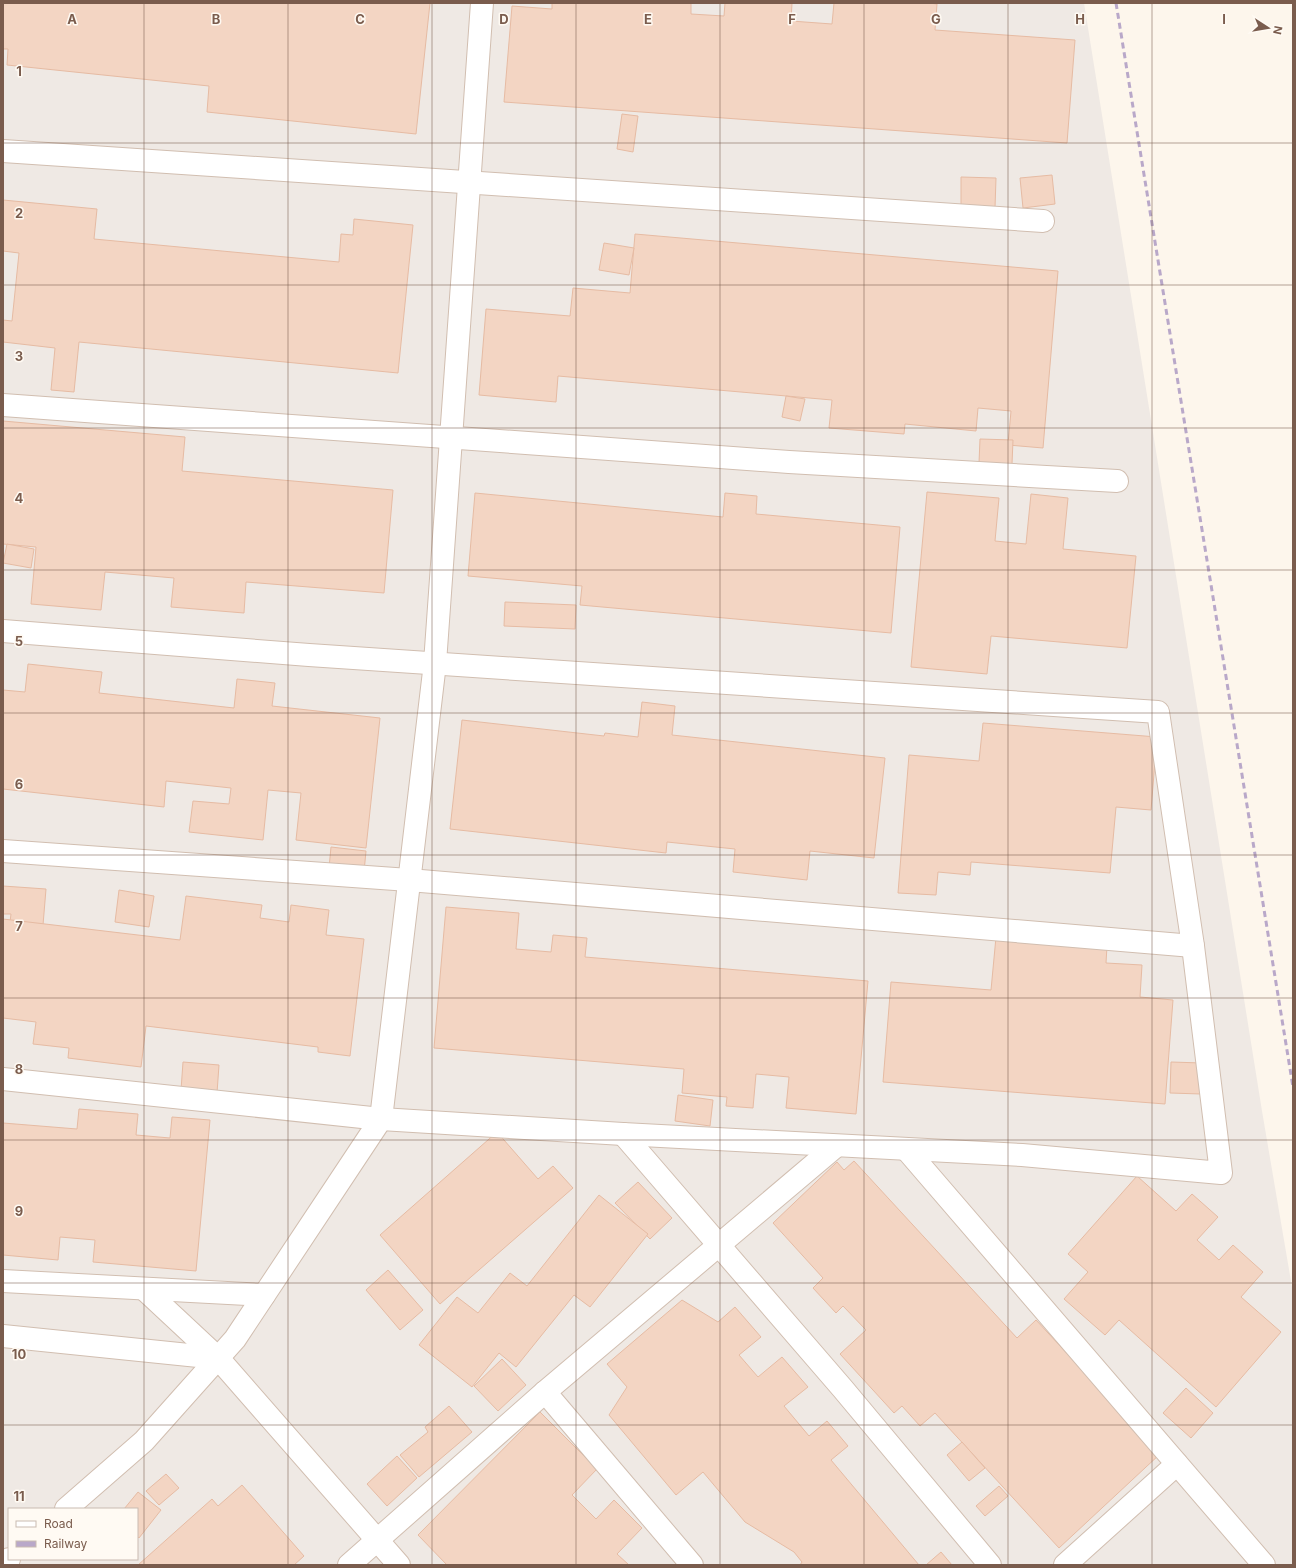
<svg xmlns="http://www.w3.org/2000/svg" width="1296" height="1568" font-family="Inter,sans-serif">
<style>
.industrial{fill:#efe9e4;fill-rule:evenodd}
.building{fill:#f3d5c3;stroke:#e6bba3}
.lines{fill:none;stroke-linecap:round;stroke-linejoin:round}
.street-casing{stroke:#d1beb0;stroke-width:24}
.street{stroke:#fff;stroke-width:22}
.rail{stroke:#b9a8c9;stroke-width:3;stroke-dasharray:6 4;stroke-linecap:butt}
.grid{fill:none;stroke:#7a5c4d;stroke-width:1;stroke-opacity:0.55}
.grid-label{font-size:13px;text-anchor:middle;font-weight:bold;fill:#7a5c4d;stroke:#fffaf3;stroke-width:3;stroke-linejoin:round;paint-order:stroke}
</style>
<rect width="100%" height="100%" fill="#fdf6ec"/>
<path class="industrial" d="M3,3h1081l178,1108 31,182v272h-1290zM9,1509h128v50h-128z"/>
<g class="building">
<polygon points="3,3 430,3 416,134 207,112 209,86 7,65 8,49 3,49"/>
<polygon points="552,3 691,3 691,14 724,16 725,3 792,3 791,21 832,24 834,3 929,3 937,4 935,30 1075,40 1067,143 504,102 512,6 552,9"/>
<polygon points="622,114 638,116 633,152 617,149"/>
<polygon points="1052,175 1055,204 1023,208 1020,178"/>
<polygon points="961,177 996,178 995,208 961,208"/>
<polygon points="3,200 97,209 94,239 339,262 341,234 353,235 354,219 413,225 398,373 79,342 74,392 51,390 55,348 3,342 3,320 12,321 19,253 3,251"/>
<polygon points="635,234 1058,271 1043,448 1008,445 1011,411 978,408 976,431 905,424 904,434 829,428 832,400 558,376 556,402 479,395 486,309 570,316 573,288 630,293"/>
<polygon points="604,243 634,248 629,275 599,270"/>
<polygon points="786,396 805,399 800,421 782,417"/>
<polygon points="3,421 185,437 182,471 393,490 384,593 246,582 244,613 171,607 174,578 105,572 101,610 31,604 36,547 3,544"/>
<polygon points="980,439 1013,440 1012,464 979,463"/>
<polygon points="927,492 999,498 995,541 1026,544 1031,494 1068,498 1063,549 1136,556 1127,648 991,636 987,674 911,667"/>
<polygon points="475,493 723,517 725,493 757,496 756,514 900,527 891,633 580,605 582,586 468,576"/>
<polygon points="7,544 34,549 31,568 3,563"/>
<polygon points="505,602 576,605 575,629 504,626"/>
<polygon points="28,664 102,672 99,693 234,708 237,679 275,683 272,706 380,718 366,848 296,840 301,793 268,790 263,840 189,832 193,801 229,804 231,788 166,781 164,807 3,789 3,690 25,692"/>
<polygon points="642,702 675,706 672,735 885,758 874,858 810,851 807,880 733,872 735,849 667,842 666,853 450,829 462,720 604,736 605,733 638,737"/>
<polygon points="983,723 1157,737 1151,810 1116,807 1110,873 971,862 970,875 938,872 936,895 898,893 909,755 979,761"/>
<polygon points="331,847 366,851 364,872 329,868"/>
<polygon points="3,886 46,889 43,925 10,922 11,914 3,914"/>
<polygon points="119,890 154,896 149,927 115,922"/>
<polygon points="186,896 262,905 260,918 289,922 291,905 329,910 326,935 364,939 350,1056 318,1052 318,1047 146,1026 141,1067 68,1058 69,1048 33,1044 36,1022 3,1018 3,919 180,940"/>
<polygon points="446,907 519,913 516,949 551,952 553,935 587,938 585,957 868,981 856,1114 786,1108 789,1077 756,1074 753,1108 726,1106 727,1097 682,1093 684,1069 434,1048"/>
<polygon points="996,937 1107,946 1106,963 1142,965 1140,997 1173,1000 1165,1104 883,1082 891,982 991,990"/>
<polygon points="183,1062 219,1065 217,1093 181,1090"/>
<polygon points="1171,1062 1202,1063 1201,1094 1170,1093"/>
<polygon points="678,1095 713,1100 710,1126 675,1121"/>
<polygon points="79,1109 138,1114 136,1135 170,1138 172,1117 210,1120 196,1271 93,1262 95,1240 60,1237 58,1260 3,1255 3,1123 77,1129"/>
<polygon points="497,1132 538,1179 553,1166 573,1188 440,1304 380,1235"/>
<polygon points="854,1161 1017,1338 1036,1320 1160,1454 1059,1548 935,1413 920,1426 902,1406 894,1413 840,1354 866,1330 843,1306 836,1313 813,1288 823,1278 773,1223 837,1162 844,1170"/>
<polygon points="1137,1176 1176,1211 1192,1194 1218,1217 1197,1240 1219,1260 1233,1245 1263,1272 1241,1297 1281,1332 1216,1407 1119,1320 1105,1335 1064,1299 1088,1272 1068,1254"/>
<polygon points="638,1182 672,1218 650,1239 615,1203"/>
<polygon points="599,1195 648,1234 590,1307 574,1295 516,1367 499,1353 472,1387 419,1345 457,1297 478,1313 510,1273 527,1286"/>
<polygon points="388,1270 423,1310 400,1330 366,1290"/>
<polygon points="682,1300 718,1322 735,1307 761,1337 739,1355 758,1377 782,1357 808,1387 784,1406 809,1436 827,1421 848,1446 831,1460 919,1565 800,1565 802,1562 794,1552 745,1522 703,1472 676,1495 609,1415 627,1387 607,1364"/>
<polygon points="502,1359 526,1385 498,1411 474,1386"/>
<polygon points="1186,1388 1213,1413 1191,1438 1163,1413"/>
<polygon points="449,1406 472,1432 419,1477 400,1455 428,1432 425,1427"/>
<polygon points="540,1412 597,1469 572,1495 596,1519 614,1500 642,1528 617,1554 629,1565 447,1565 418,1535"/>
<polygon points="962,1442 985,1468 969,1481 947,1455"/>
<polygon points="397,1456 417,1478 387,1506 367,1484"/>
<polygon points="166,1474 179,1488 159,1505 146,1491"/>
<polygon points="242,1485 304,1556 294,1565 138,1565 212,1499 218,1506"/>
<polygon points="999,1486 1008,1496 985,1516 976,1506"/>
<polygon points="138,1492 161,1510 139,1538 137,1536 137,1509 124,1509"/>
<polygon points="941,1552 952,1565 926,1565"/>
</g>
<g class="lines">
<defs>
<g id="street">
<polyline points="3,151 1043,221"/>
<polyline points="3,405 789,462 1117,481"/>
<polyline points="3,631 309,655 1158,712 1193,946 1221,1173 1022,1155 623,1134 381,1119 3,1079"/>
<polyline points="3,851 409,880 1193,946"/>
<polyline points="623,1134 843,1389 990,1565"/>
<polyline points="906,1149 1264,1565"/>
<polyline points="3,1281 264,1295"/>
<polyline points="144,1289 218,1358"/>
<polyline points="3,1336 218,1358 399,1565"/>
<polyline points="545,1392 692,1565"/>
<polyline points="66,1509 144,1441 235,1339 381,1119 435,663 482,3"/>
<polyline points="3,1564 9,1559"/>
<polyline points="349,1565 545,1392 836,1146"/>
<polyline points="1065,1565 1177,1464"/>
</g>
</defs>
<use href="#street" class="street-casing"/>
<use href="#street" class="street"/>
<polyline class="rail" points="1116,3 1293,1087"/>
</g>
<path class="grid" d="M144,3v1562M288,3v1562M432,3v1562M576,3v1562M720,3v1562M864,3v1562M1008,3v1562M1152,3v1562M3,143h1290M3,285h1290M3,428h1290M3,570h1290M3,713h1290M3,855h1290M3,998h1290M3,1140h1290M3,1283h1290M3,1425h1290"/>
<g class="grid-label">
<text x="72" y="24">A</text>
<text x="216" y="24">B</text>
<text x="360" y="24">C</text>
<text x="504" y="24">D</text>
<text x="648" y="24">E</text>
<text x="792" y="24">F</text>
<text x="936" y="24">G</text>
<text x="1080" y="24">H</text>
<text x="1224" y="24">I</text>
<text x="19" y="76">1</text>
<text x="19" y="218">2</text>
<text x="19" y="361">3</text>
<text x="19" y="503">4</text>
<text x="19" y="646">5</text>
<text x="19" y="789">6</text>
<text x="19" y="931">7</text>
<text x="19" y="1074">8</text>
<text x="19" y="1216">9</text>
<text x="19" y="1359">10</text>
<text x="19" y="1501">11</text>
</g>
<rect width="1296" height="1568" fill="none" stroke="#7a5c4d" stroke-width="8"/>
<rect x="8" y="1508" width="130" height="52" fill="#fffaf3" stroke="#cabbb1"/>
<rect x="16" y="1521" width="20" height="6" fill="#ffffff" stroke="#cabbb1"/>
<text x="44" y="1528" font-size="12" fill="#7a5c4d">Road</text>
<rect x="16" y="1541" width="20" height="6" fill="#b9a8c9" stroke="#cabbb1"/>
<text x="44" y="1548" font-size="12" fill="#7a5c4d">Railway</text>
<g transform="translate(1268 28) rotate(102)" stroke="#fffaf3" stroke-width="3" paint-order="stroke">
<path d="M0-3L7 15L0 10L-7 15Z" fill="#7a5c4d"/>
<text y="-6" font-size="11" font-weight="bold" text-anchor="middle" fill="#7a5c4d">N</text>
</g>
</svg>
